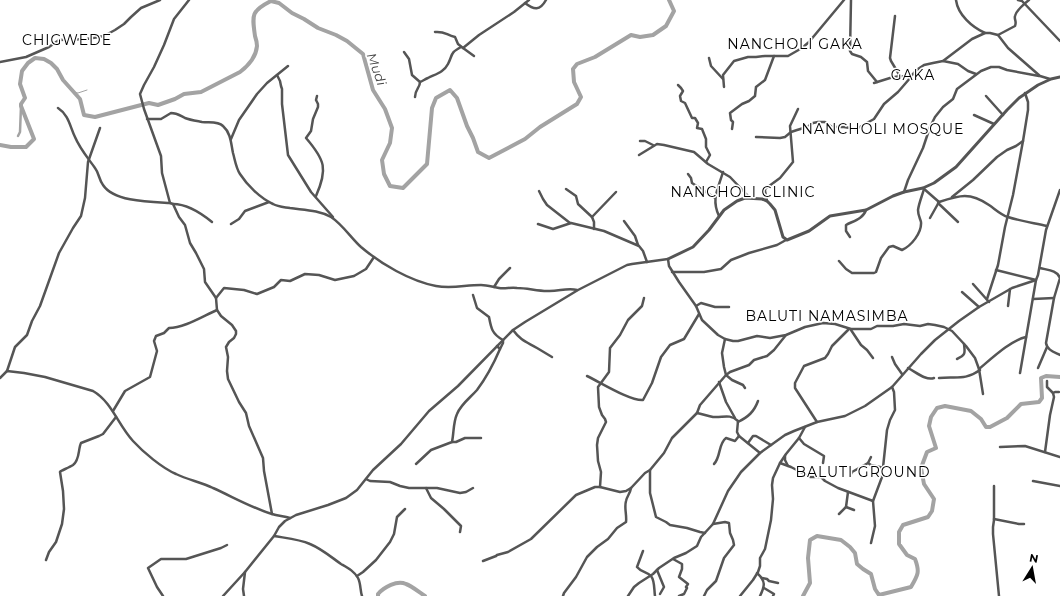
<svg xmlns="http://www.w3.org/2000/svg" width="1060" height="596" font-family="Montserrat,sans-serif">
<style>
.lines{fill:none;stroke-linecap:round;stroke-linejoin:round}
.stream{stroke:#a3a3a3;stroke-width:1}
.canal{stroke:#a3a3a3;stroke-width:2.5}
.river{stroke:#a3a3a3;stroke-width:4}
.minor{stroke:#555;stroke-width:2.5}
.tertiary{stroke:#555;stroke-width:3}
.labels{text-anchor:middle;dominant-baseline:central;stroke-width:3;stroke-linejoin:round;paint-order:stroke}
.water-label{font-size:13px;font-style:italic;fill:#444;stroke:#fff}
.quarter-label{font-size:14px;letter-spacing:1px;fill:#000;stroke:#fff}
</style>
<rect width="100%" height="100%" fill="#fff"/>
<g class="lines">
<polyline class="stream" points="73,92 78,93 87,90"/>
<polyline class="canal" points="18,136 20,132 21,106"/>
<g class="river">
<path d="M0,145l11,2h15l8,-8 -13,-33v-2l4,-6 -5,-14 2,-13 6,-8 7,-5 9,1 7,4 6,6 6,11 17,19 4,16 11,2 54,-14 9,2 17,-6 9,-5 17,-2 39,-20c8,-6 16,-15 17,-26 0,-3 -1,-7 -2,-10 -3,-21 -4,-25 16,-35l8,2 13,10 12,6 14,9 18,7 11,6 16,13 10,36 12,19 7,19 -2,15 -8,17 2,14 6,12 13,2 24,-24 5,-56 4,-10 14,-8 7,8 10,28 6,12 5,14 11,6 36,-19 15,-12 37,-23 4,-7 -7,-15 -1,-13 4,-5 18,-7 36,-22 9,2 13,-2 13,-9 8,-15 -5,-11"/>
<path d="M378,596v-2c6,-7 19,-14 28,-10 6,2 14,9 19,12"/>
<path d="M803,596l7,-13 -2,-25 2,-18 7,-4 24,4 9,7 5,6 2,11 6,5 8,5 4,15 4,6 32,-8c7,-12 9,-15 4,-28l-8,-4 -8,-11v-12l4,-7 25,-8 4,-6 2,-12 -10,-15 -3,-16 6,-16 9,-4 -7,-22 2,-9 6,-9 8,-2 26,5 10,8 5,8h4l17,-9 14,-14 18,-2 3,-4 -1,-20 5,-2 14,1"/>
</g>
<g class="minor">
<polyline points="851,0 850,51 852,54 861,57 867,62 868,71 877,82"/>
<path d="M956,0c2,15 16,27 29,33"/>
<polyline points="1018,0 1022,1 1060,41"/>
<path d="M525,3c9,7 15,8 21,-3"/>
<polyline points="895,16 890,58 891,61 900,76 908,77 912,75 918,69 924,65 933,63 943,61 972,39 985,33 990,33 998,35 1008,48 1040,76 1050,79"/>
<path d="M435,32c10,-1 11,3 20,5l3,7 5,4 16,-13 35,-23 15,-12"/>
<path d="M998,35l17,-9c2,-5 -1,-6 0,-10 1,-5 10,-13 14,-16"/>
<polyline points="463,48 474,56"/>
<polyline points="404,52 409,59 412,75 420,82"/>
<polyline points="709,58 711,66 723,79"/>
<polyline points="943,61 958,64 968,71 976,74"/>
<polyline points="0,62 26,57 49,47 59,40 87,39 104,36 115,30 124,24 131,17 141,8 160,0"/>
<polyline points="277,75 280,81 281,86 282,89 282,104 288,155 311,192 333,217"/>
<polyline points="874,83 890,78 900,76"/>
<polyline points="678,85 681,88 683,91 680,96 681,101 685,103 692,118 695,118 698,123 697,128 702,129 706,139 706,147 710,155 706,162"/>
<polyline points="724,87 723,75 734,61 748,57 756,57 765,56 788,56 802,48 809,42 844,0"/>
<polyline points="986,96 1003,115"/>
<path d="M415,97c0,-8 5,-9 5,-15 3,-1 5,-3 8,-4 8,-4 16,-6 20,-14 5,-10 2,-11 13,-17"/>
<path d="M58,108c11,7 12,19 17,29 5,12 13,21 20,31 4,5 4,12 8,17 11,17 48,17 67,18l3,1 6,13 6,8 5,18 6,10 8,16 1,13 11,16 1,12 4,6 11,9 4,6v3l-2,4 -5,4 -3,5 2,10 -1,14 1,8 11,23 7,11 3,13 14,32 1,13 8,43"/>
<polyline points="974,115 994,124"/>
<path d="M147,119h14l10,-6c6,0 8,2 14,5 5,2 12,3 17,4 7,1 16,-1 21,4 8,7 8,18 10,27 2,7 3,15 7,21 7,11 20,24 33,30 5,3 11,3 17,4 14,2 29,2 41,9 11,7 21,22 30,30 20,17 49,34 75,39 16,3 29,-1 45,-1 6,0 12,2 18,3 6,1 12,-1 18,0 10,0 20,3 30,3 11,1 20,-4 30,-1"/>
<polyline points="732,129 733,122 731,120 730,113 742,104 749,101 755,96 756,87 765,80 774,56"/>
<polyline points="756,137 780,138 785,137 791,132 797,130 807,127 813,123 818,122 825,122 832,127 844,127 856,129 874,119 884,104 898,92 911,77"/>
<polyline points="231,139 239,120 257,94 267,83 288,66"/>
<polyline points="640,141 645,141 653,145"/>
<polyline points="639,155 657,144 664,145 694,152 708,164 730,177 750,198"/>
<polyline points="688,174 691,178 692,183 715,198"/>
<path d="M923,188l16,14c21,-7 31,-10 50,3 6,4 12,10 19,12 12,4 26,6 39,9"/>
<polyline points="566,189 576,196 578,204 592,217 594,222 594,229"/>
<polyline points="539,191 543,199 547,205 570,223"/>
<polyline points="904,192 908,180 923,148 930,127 935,117 943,107 953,99 957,89 981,71 991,67 999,67 1007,70 1039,76"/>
<path d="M316,196c12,-27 9,-36 -10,-58l5,-7 2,-12 5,-12v-3l-2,-4 1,-4"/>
<polyline points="952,197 973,180 997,157 1007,150 1016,146 1023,141"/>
<polyline points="767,201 765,191 765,189 780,178 793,162 790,126 798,109"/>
<polyline points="170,203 162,173 161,156 144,109 140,94 144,85 154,67 164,45 174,19 189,0"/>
<polyline points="938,203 958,222"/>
<path d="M173,204c15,0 28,9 39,18"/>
<path d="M719,216c-8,-17 -1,-27 4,-44"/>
<polyline points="592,217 616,192"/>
<polyline points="930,218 939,202"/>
<polyline points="624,221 635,236 638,245"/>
<polyline points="231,224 239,219 245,211 269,202"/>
<polyline points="538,224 553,229 571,223 604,231 639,246 643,251 647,262"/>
<path d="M850,237l-4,-6v-6c7,-4 17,-6 20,-15"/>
<path d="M839,261l7,8 6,4h22l2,-1 5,-14 8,-11 4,-1 9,4c9,-4 20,-17 19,-28 -1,-4 -3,-7 -3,-12 1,-7 4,-14 6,-21"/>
<path d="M1040,268c7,2 17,2 20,10l-6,20 -8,45c1,7 8,9 14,12"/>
<polyline points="996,270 1036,280 1020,373"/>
<polyline points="672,272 704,272 721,269 731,260 749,253 777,245 786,240"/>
<polyline points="973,284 989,302"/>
<polyline points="494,287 499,279 510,268"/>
<polyline points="962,292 979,307"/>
<path d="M473,295l4,13 12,9c2,11 3,17 14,23v3l-3,6"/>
<polyline points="216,298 224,288 244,290 257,294 274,287 281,280 290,281 305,274 319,275 335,280 354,276 366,269 374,257"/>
<polyline points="987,299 998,265 1005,227 1013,195 1023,141 1028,110 1028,102 1025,93"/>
<polyline points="1033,299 1054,298"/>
<polyline points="696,306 701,303 715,307 729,307"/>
<polyline points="1008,306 1010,289"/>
<path d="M513,330c8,11 14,12 24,18 5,3 10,6 15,9"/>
<polyline points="851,330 861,345 867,350 873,358"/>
<polyline points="725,339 722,353 724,367 726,375 732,380 743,385 745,388"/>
<polyline points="892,357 895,364 902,374"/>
<path d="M957,359c9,-4 8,-6 7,-15"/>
<path d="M908,368c8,4 18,13 26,10"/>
<polyline points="1038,368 1047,347"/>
<path d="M979,369c12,-10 32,-29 47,-32"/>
<polyline points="7,371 15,347 27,335 32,321 40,306 59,253 73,228 81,216 85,198 88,162 100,128"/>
<path d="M587,376c13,6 43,25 56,24l9,-17 9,-26 9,-12 14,-6 15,-25"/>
<path d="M0,378l7,-7 17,2 21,4 48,14c19,11 25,34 40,50 10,11 29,27 43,33 12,6 25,8 37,14 20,9 39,20 59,26 6,2 12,2 18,4"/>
<path d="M939,378c16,-2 26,3 41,-8"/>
<polyline points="719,382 726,402 735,418"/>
<polyline points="1053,393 1055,392 1059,392"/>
<path d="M113,411l12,-20 25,-14 7,-26 -3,-10 2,-5 8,-3 5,-5c15,0 34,-12 48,-18"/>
<polyline points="697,413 700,405 726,375 730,372 749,365 754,360 767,356 774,350 786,335"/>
<path d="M738,422c10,-5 16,-10 20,-21"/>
<polyline points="817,422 795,388 795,383 804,366 825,358 828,354 832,346 849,329"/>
<polyline points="799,438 804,444 824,456 823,463"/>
<polyline points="452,442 456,442 465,438 481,438"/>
<polyline points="748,443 753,436 756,436 771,445"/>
<polyline points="1000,447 1025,446 1060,457"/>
<polyline points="1045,452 1050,415 1054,397 1053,393 1047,387 1047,381"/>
<polyline points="785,456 785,460 788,466"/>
<polyline points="780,463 791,467 810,477 821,477 825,481 838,488 873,501"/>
<polyline points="868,463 871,465 884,468"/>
<path d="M416,464l15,-14 21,-8c2,-9 1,-19 5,-28 4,-10 13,-16 20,-24 9,-12 17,-27 23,-41l-3,-3"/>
<path d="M714,464c7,-7 4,-20 12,-26l9,3 4,-5"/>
<polyline points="650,470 650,493 656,517 666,522 670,525 687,528 700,532 705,533"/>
<polyline points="851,474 852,472 868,463 871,457"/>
<polyline points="366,479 370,481 390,482 400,486 409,488 437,488 460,493 466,492 473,488"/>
<polyline points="1033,481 1060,486"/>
<polyline points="994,486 994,520 993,527 993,534 999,596"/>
<polyline points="600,487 601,472 598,461 597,445 598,438 606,422 605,419 602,415 599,407 598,387 609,372 610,348 620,335 628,320 642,306 644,298"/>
<polyline points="426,488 431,498 444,509 461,526 460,532"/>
<polyline points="846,507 854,510"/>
<polyline points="839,514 846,507 848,492"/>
<polyline points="994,519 1019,524 1024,524"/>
<path d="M274,536c11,2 25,3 36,8 12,5 21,13 31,20 7,4 13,7 17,14 3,6 2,12 4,18"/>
<polyline points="871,543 875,526 873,501 882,477 887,430 890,420 895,410 894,392 892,387"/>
<path d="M643,551l-6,16c4,5 10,5 14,9 4,5 3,14 4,20"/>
<polyline points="673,559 682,564 682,569 679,577 688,584 686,587 687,588 684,594 679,596"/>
<path d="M46,560l3,-8 7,-10 6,-18 2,-15 -1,-18 -3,-19 1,-1c4,-2 9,-4 12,-6 7,-5 5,-16 8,-22l18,-7 4,-2 13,-17"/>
<path d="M483,561l13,-5 1,-1 11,-3 23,-13 45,-44 19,-8h5l20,5 6,-1 5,-3 14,-15 5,-3 14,-17 8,-15 25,-25c5,1 11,3 16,4 10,1 16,-4 25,4l-1,11 2,4 21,17"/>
<polyline points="657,570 664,587 660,594"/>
<path d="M757,573c9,8 8,13 3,23"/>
<polyline points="357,576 363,572 376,560 390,542 394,534 397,517 405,509"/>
<polyline points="762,578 767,579 769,581 778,583"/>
<polyline points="764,588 774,594 773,596"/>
<polyline points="163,596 157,587 148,568 161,559 186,559 221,548 227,545"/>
<polyline points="223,596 245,572 274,536 279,527 285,521 296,515 328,505 346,498 357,490 373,470 401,444 429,411 458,386 513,330 525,322 578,290 627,265 632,264 668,259 669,266 679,282 696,306 702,320 718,335 725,339 733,341 738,341 757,336 770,338 786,335 805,327 823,323 835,324 851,329 871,329 877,326 893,326 904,324 920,326 928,324 935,325 944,327 952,331 966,346 975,358 979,369 983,394"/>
<polyline points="244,596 243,589 245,572"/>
<path d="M563,596l1,-3 12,-16 11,-20 10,-10 11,-8 9,-11 9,-6c1,-7 -2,-14 0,-21 1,-5 4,-7 5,-13"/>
<polyline points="628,596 634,587 639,583 653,574 659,568 674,558 686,553 697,546 701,537 713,524 728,491 741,472 760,453 785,435 794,431 817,422 845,416 865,406 892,387 921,354 935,340 959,321 979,307 1012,288 1036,280 1038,275 1046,230 1060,190"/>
<polyline points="704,596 707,590 716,581 724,558 734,545 733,540 730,533 729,523 725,522 713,524"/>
<polyline points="740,596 753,580 758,572 760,566 760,558 765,549 771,520 773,499 772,485 773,478 780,463 786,454 799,438 805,427"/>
</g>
<polyline class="tertiary" points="668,259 693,247 709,230 724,210 737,201 745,198 762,199 767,201 770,204 775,210 783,237 787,240 809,231 830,216 866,210 893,196 904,192 923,188 934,183 956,167 1007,110 1019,98 1038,85 1051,79 1060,77"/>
</g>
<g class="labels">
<g class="water-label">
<text transform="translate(377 69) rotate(70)">Mudi</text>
</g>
<g class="quarter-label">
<text x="67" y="40">CHIGWEDE</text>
<text x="795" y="44">NANCHOLI GAKA</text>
<text x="913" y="75">GAKA</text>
<text x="883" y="129">NANCHOLI MOSQUE</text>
<text x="743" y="192">NANCHOLI CLINIC</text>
<text x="827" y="316">BALUTI NAMASIMBA</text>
<text x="863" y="472">BALUTI GROUND</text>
</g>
</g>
<g transform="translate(1032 568) rotate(11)" stroke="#ffffff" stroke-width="3" paint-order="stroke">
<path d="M0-3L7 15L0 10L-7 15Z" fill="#000000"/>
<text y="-6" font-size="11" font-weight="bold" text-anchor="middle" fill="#000000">N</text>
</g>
</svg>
